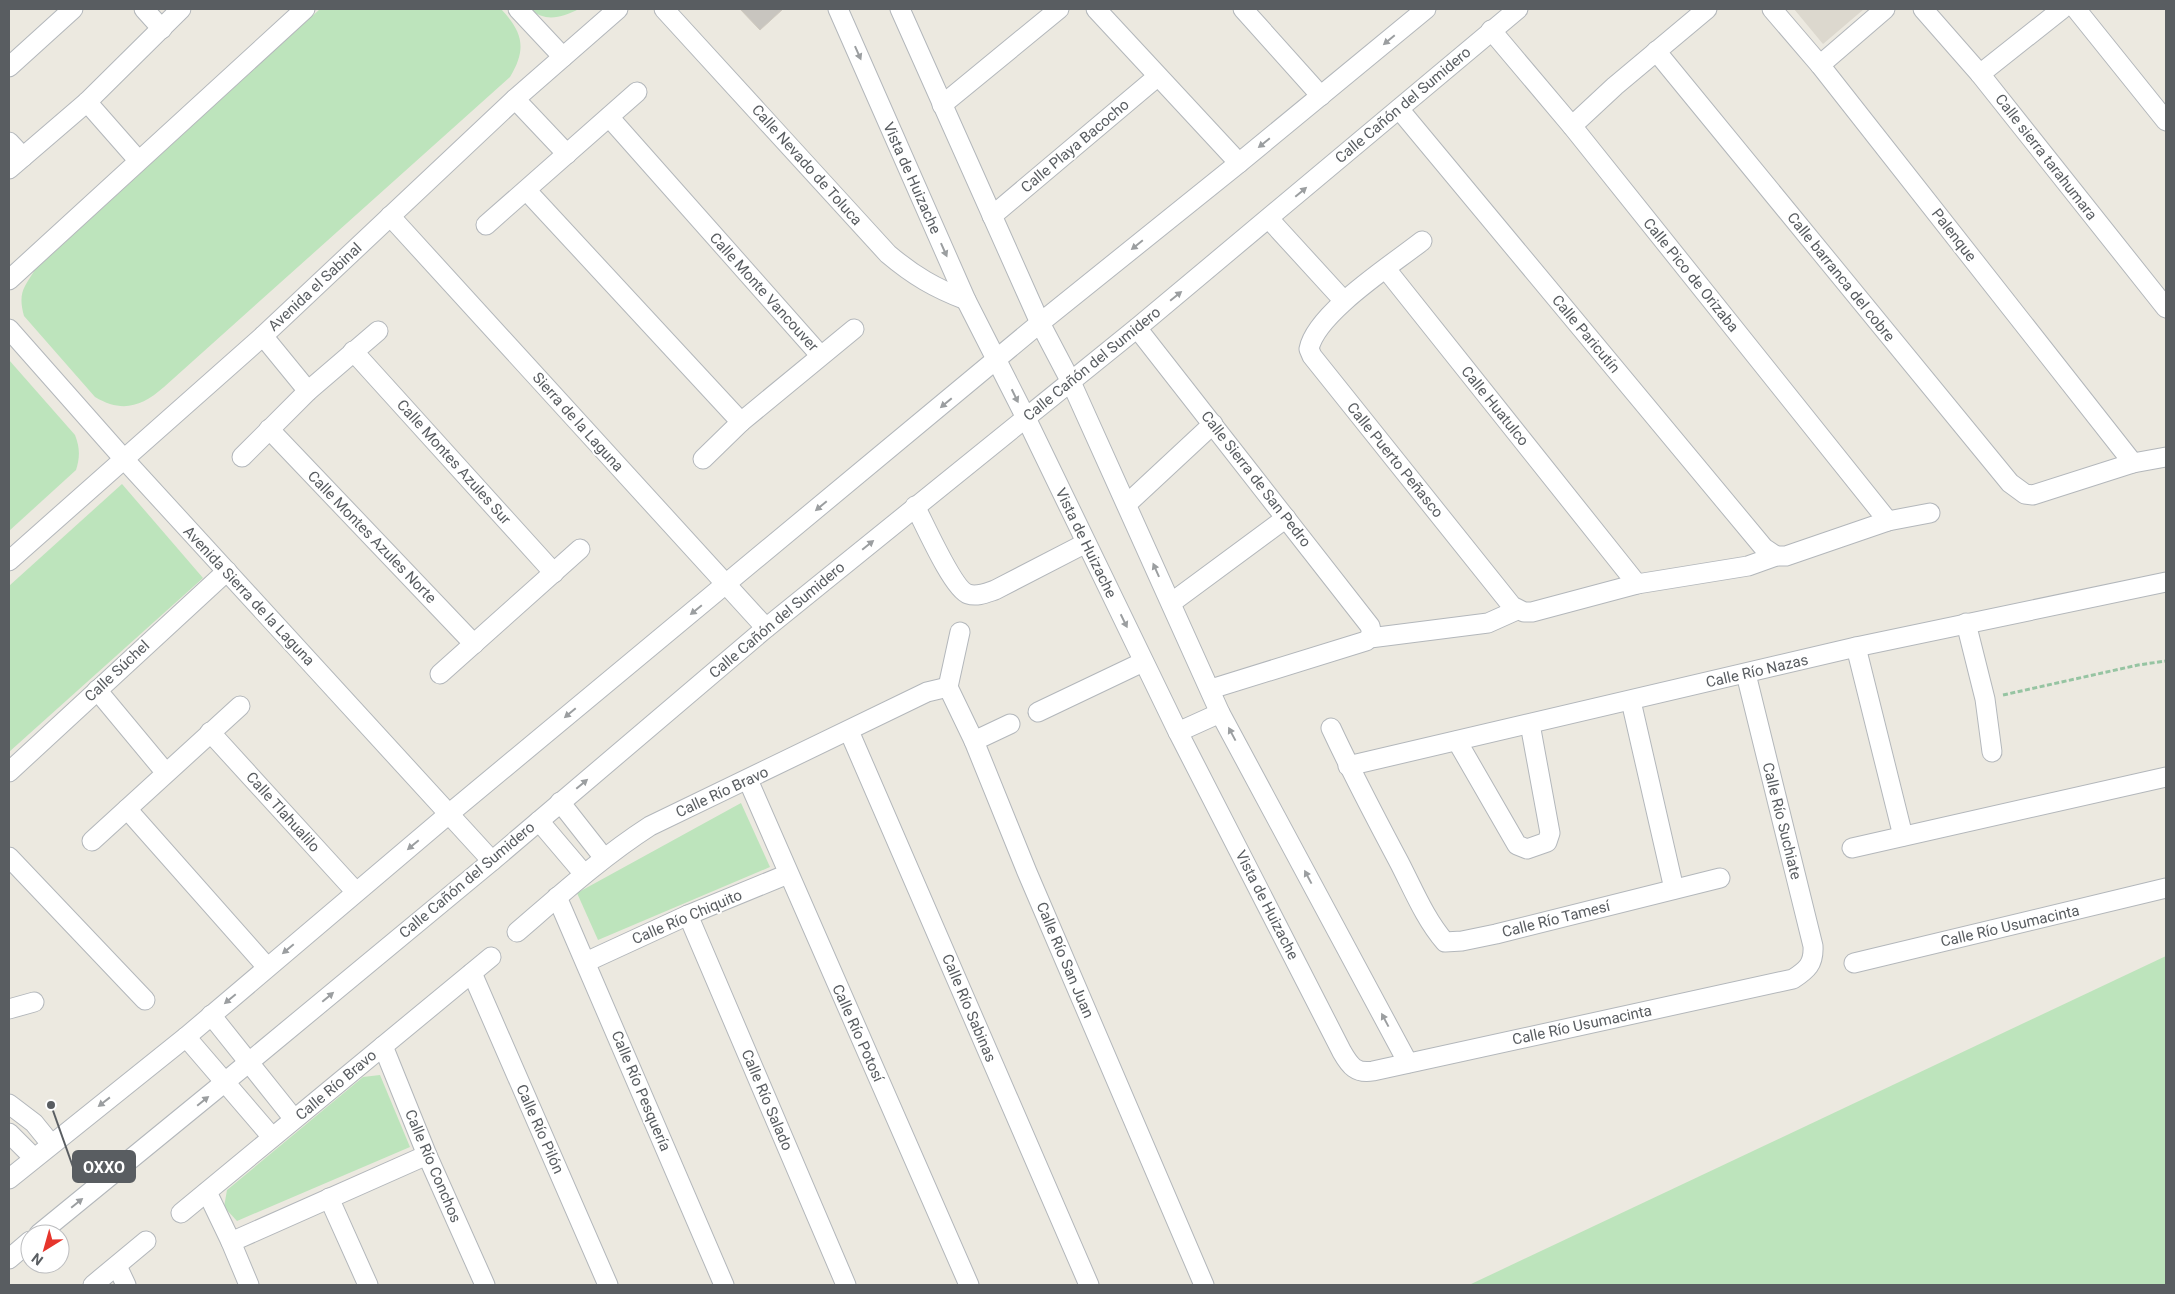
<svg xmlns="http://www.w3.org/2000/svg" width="2175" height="1294" font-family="Roboto,sans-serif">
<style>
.education{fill:#dcd8ce}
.green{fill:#bde4bc}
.building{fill:#c8c5bf;stroke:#d0cabf}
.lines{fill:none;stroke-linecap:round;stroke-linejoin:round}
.minor-casing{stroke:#b3b7bb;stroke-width:21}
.path{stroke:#96c4a2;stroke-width:3;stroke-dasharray:5 2.5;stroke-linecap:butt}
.minor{stroke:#fff;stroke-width:19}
.oneway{fill:#9b9ea0}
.labels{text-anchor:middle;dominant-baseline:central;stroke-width:4;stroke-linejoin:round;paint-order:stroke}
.street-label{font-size:15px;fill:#595d61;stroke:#fff}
.leader{fill:none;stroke:#595d61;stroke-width:2}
.callout-dot{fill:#595d61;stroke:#fff;stroke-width:2}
.callout{fill:#595d61;stroke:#595d61;stroke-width:2}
.callout-label{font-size:16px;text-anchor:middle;font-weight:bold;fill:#fff}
</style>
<rect width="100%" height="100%" fill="#ece9e0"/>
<polygon class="education" points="1794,9 1864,9 1823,44"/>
<g class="green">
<path d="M320,9h181c22,23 26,40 9,68l-346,310c-23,20 -42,26 -69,10l-71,-81c-6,-22 -1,-28 11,-46z"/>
<path d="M530,9h49c-17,8 -33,14 -49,0z"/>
<path d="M9,360l66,75c5,13 5,22 1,35l-67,61z"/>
<polygon points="122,484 203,578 9,752 9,586"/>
<polygon points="741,803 770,867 598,940 577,893"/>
<polygon points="2166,956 2166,1285 1469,1285"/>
<polygon points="380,1075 410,1147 237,1221 224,1207 227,1190 363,1077"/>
</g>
<polygon class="building" points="740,9 783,9 760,30"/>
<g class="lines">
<defs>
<g id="minor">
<polyline points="144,9 162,29"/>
<polyline points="518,9 563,57"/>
<path d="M664,9l224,245c26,22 47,34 78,46"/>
<path d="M838,9l128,291 60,118 152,314 164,320c8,14 14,22 31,19l420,-92c14,-9 21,-15 20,-33l-67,-272"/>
<polyline points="900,9 1040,323 1071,382 1220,713 1408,1063"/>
<polyline points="1096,9 1239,163"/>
<polyline points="1243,9 1321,96"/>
<polyline points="1772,9 1820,65 2133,463"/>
<polyline points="1923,9 1980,74 2166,308"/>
<polyline points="2076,9 2166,121"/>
<polyline points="1491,30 1572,126 1888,521"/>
<polyline points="1656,51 2010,483 2025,494 2033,495 2133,463 2166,457"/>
<polyline points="1820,65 1885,9"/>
<polyline points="9,67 73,9"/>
<polyline points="1980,74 2062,9"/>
<polyline points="515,99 567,154"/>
<polyline points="87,102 138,160"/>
<polyline points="942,105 1059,9"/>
<polyline points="1399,109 1764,548 1776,556"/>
<polyline points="609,117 820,355"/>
<polyline points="1572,126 1615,86 1707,9"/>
<polyline points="9,142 23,157"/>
<polyline points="9,169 87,102 181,9"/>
<polyline points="527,191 741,422"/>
<polyline points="390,216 766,628"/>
<polyline points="992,216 1157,77"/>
<polyline points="1269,219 1344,301"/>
<polyline points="486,225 637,92"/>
<path d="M1422,241c-29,23 -106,72 -113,108l3,7 200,250 12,6h8l105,-28 111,-18 28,-10h10l102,-35 42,-8"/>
<polyline points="1386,269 1637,584"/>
<polyline points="9,280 305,9"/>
<polyline points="1137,328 1370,626 1372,635 1366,641 1211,689"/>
<polyline points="9,329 123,458 492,861"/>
<polyline points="263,336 308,391"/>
<polyline points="353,351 554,573"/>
<polyline points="269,429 474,644"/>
<polyline points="242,457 308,391 378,331"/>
<polyline points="703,459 741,422 854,329"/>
<polyline points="1127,504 1213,424"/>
<path d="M915,506c9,17 38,83 53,88 9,3 18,-1 27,-4l91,-47"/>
<polyline points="9,561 263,336 515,99 618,9"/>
<polyline points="1171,603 1286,518"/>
<polyline points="1966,623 1985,699 1992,752"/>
<polyline points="960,632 948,687 974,741 1027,872 1204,1285"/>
<polyline points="1370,638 1488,623 1517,610"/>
<polyline points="1856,647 1903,836"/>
<polyline points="440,674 580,549"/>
<polyline points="97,690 166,773"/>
<polyline points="1631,701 1674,889"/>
<polyline points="1038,712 1143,662"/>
<path d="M1331,728c21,45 44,89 68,134 14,27 26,57 46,80l17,-1 34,-7 224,-56"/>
<polyline points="849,731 1089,1285"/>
<polyline points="210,732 356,892"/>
<polyline points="1178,732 1220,713"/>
<polyline points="974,741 1010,724"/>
<polyline points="1457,741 1517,845 1527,849 1547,842 1550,833 1530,724"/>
<polyline points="1348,766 1856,647 2166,582"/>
<polyline points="9,772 227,571"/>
<polyline points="748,780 969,1285"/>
<polyline points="560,802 604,858"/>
<polyline points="127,809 267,967"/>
<polyline points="539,821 584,874"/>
<polyline points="92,841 240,706"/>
<polyline points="1852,848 2166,777"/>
<polyline points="9,857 145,1000"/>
<polyline points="557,897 724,1285"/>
<polyline points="688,915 846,1285"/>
<path d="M517,932c43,-37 85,-75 133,-106l277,-134 21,-5"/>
<polyline points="586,962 688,915 788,874"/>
<polyline points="1854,963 2166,888"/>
<polyline points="472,973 608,1285"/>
<polyline points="9,1009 34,1002"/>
<polyline points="211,1015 294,1119"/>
<polyline points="186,1037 272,1137"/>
<polyline points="383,1046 427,1155 485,1285"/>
<polyline points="9,1104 34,1123 51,1144"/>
<polyline points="9,1133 34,1158"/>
<polyline points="9,1179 186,1037 450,813 1040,323 1239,163 1426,9"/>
<polyline points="207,1192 231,1242 249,1285"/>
<polyline points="329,1198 368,1285"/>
<polyline points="181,1213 491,957"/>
<polyline points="39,1234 225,1082 492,861 766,628 1137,328 1518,9"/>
<polyline points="231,1242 427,1155"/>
<polyline points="9,1259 30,1241"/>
<polyline points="117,1266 126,1285"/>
<polyline points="93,1285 146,1241"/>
</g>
</defs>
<use href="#minor" class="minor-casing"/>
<polyline class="path" points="2003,695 2138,665 2166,661"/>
<use href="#minor" class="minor"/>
</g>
<defs><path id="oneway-solid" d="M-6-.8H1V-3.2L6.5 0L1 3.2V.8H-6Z" transform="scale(1.25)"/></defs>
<g class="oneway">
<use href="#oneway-solid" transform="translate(1389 40) rotate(140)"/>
<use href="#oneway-solid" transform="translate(858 53) rotate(66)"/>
<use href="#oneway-solid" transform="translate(1264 143) rotate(141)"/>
<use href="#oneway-solid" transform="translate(1301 192) rotate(-40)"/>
<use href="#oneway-solid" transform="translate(1137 245) rotate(141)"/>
<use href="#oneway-solid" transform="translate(944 250) rotate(66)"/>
<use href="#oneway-solid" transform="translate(1176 296) rotate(-39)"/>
<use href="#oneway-solid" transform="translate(1015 396) rotate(64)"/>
<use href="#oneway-solid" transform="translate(946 403) rotate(140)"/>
<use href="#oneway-solid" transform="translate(821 506) rotate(140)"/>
<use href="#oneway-solid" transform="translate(868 545) rotate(-39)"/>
<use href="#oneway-solid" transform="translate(1156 570) rotate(-114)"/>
<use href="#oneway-solid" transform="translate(696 610) rotate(141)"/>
<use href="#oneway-solid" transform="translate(1124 621) rotate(64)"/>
<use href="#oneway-solid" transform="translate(570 713) rotate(140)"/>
<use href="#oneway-solid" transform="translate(1232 734) rotate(-118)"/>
<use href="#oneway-solid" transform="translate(582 784) rotate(-40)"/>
<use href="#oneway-solid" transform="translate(413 845) rotate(140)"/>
<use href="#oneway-solid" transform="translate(1308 877) rotate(-118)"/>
<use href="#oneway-solid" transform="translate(288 949) rotate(140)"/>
<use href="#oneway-solid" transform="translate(328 997) rotate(-40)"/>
<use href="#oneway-solid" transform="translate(230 999) rotate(140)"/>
<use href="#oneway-solid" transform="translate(1385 1020) rotate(-118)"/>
<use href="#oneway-solid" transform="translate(203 1101) rotate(-39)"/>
<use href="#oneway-solid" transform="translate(104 1102) rotate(142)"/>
<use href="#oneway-solid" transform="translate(77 1203) rotate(-39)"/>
</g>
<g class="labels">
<g class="street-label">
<text transform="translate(1403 105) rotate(-40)">Calle Cañón del Sumidero</text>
<text transform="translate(1075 146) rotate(-40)">Calle Playa Bacocho</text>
<text transform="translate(2046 157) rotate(52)">Calle sierra tarahumara</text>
<text transform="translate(807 165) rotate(48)">Calle Nevado de Toluca</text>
<text transform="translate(912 178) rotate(66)">Vista de Huizache</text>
<text transform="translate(1954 235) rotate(52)">Palenque</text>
<text transform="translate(1691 275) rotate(51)">Calle Pico de Orizaba</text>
<text transform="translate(1841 277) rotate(51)">Calle barranca del cobre</text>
<text transform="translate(315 287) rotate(-43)">Avenida el Sabinal</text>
<text transform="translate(764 292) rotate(48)">Calle Monte Vancouver</text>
<text transform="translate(1586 334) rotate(50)">Calle Paricutín</text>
<text transform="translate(1092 364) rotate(-39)">Calle Cañón del Sumidero</text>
<text transform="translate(1495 406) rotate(51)">Calle Huatulco</text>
<text transform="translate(578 422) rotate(48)">Sierra de la Laguna</text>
<text transform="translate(1395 460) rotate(51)">Calle Puerto Peñasco</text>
<text transform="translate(454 462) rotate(48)">Calle Montes Azules Sur</text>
<text transform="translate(1256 479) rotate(52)">Calle Sierra de San Pedro</text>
<text transform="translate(372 537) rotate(46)">Calle Montes Azules Norte</text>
<text transform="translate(1086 543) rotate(64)">Vista de Huizache</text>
<text transform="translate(249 596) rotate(47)">Avenida Sierra de la Laguna</text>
<text transform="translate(777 620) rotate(-40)">Calle Cañón del Sumidero</text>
<text transform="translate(117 671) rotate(-43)">Calle Súchel</text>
<text transform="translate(1757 671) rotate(-13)">Calle Río Nazas</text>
<text transform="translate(722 792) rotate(-25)">Calle Río Bravo</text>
<text transform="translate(283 812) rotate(48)">Calle Tlahualilo</text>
<text transform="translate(1782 821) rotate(76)">Calle Río Suchiate</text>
<text transform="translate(467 880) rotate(-40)">Calle Cañón del Sumidero</text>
<text transform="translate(1267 905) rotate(63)">Vista de Huizache</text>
<text transform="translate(687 917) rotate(-23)">Calle Río Chiquito</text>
<text transform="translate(1556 919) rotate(-14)">Calle Río Tamesí</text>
<text transform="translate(2010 926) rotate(-13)">Calle Río Usumacinta</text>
<text transform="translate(1065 960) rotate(67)">Calle Río San Juan</text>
<text transform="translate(969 1008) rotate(67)">Calle Río Sabinas</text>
<text transform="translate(1582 1025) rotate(-12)">Calle Río Usumacinta</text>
<text transform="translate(858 1033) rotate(66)">Calle Río Potosí</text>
<text transform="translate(336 1085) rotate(-40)">Calle Río Bravo</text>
<text transform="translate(641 1091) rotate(67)">Calle Río Pesquería</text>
<text transform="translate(767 1100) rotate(67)">Calle Río Salado</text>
<text transform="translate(540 1129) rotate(66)">Calle Río Pilón</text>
<text transform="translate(433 1166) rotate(67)">Calle Río Conchos</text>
</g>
</g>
<path class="leader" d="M51 1105L73 1167"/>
<circle class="callout-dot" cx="51" cy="1105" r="5"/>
<rect class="callout" x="73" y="1151" width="62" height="31" rx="5"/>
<g class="callout-label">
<text x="104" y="1173">OXXO</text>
</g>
<rect width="2175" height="1294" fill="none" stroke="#595d61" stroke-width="20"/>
<g transform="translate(45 1249) rotate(217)"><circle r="24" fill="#ffffff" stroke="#bdbec0"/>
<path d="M0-4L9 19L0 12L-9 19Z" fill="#e6352c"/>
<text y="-8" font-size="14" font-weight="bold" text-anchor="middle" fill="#595d61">N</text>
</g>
</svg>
